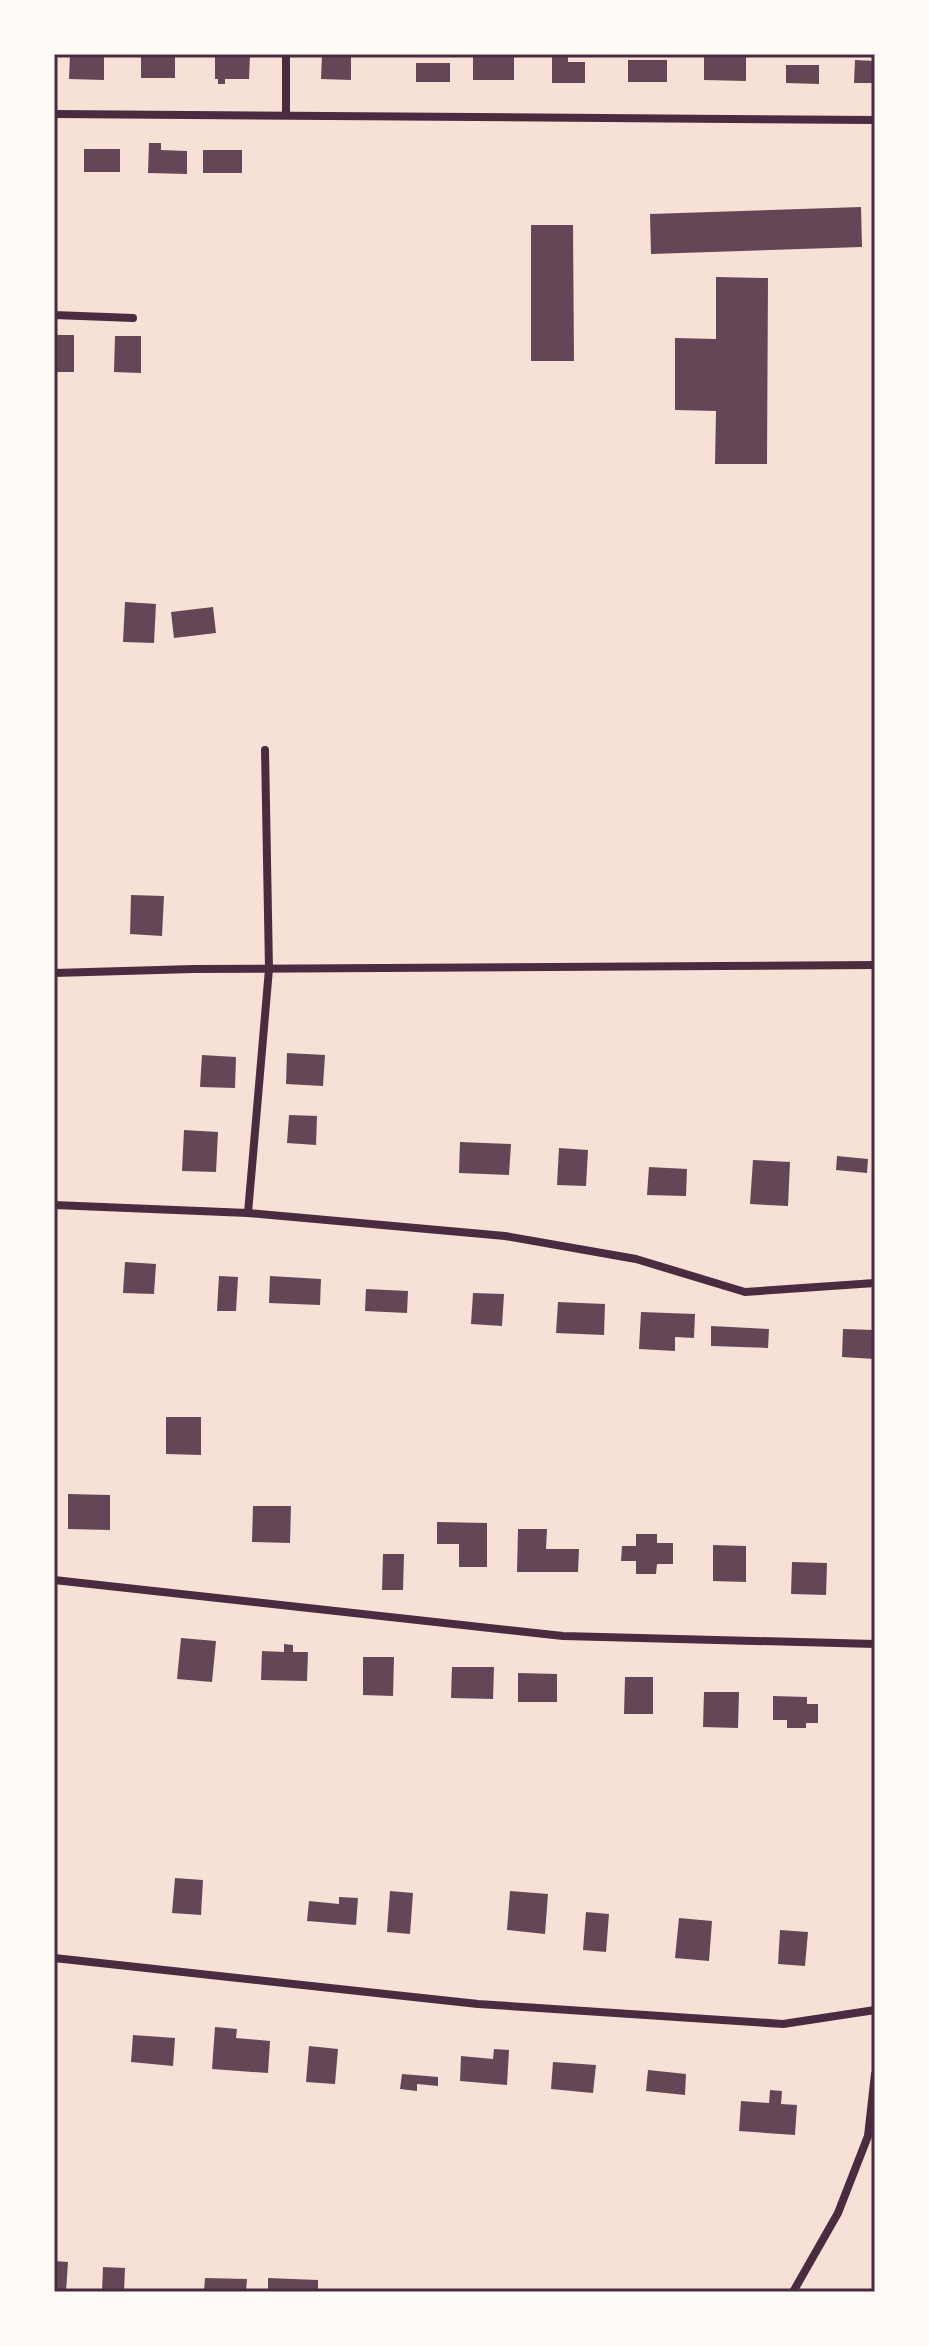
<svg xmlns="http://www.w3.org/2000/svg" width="929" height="2346" font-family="'Libre Baskerville',serif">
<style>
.building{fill:#644757}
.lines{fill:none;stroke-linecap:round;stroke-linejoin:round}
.minor{stroke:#4a2c40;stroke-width:8}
.neatline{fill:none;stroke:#4a2c40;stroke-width:3}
</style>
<rect width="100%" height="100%" fill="#f7e1d7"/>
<g class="building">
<polygon points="70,54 104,55 104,80 69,79"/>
<rect x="141" y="54" width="34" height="24"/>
<polygon points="322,54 351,54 351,80 321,79"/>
<polygon points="497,54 514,57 514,80 473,80 473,56 498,56"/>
<polygon points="552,54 568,54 568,62 585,62 585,83 552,83"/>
<polygon points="704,54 746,54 746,81 704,80"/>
<polygon points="215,55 250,56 249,79 225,79 225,84 218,84 218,79 215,79"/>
<rect x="628" y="60" width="39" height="22"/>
<polygon points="855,60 875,61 875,83 854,83"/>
<rect x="416" y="63" width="34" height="19"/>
<polygon points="786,65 819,65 819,84 786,83"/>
<polygon points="149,143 161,143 161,150 187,151 187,174 148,173"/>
<rect x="84" y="149" width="36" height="23"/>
<rect x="203" y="150" width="39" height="23"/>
<polygon points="861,207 862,247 651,254 650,214"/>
<polygon points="531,225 573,225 574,361 531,361"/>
<polygon points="716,277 768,278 767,464 715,464 716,411 675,410 675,338 716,339"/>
<rect x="54" y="335" width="20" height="37"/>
<polygon points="115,336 141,336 141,373 114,372"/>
<polygon points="125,602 156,604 154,643 123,642"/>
<polygon points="213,607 216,633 174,638 171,612"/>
<polygon points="131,895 164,896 162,936 130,934"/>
<polygon points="287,1053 325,1055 323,1086 286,1084"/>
<polygon points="202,1055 236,1057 235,1088 200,1087"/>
<polygon points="289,1115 317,1116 316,1145 287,1143"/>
<polygon points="184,1130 218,1132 216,1172 182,1171"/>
<polygon points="460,1142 511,1144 509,1175 459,1173"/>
<polygon points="559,1148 588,1150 586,1186 557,1185"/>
<polygon points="837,1156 868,1159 867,1173 836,1170"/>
<polygon points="753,1160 790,1162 788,1206 750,1204"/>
<polygon points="649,1167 687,1169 686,1196 647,1195"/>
<polygon points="125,1262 156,1264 154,1294 123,1293"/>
<polygon points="219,1276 238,1277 236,1311 217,1311"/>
<polygon points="270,1276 321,1279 320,1305 269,1303"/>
<polygon points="366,1289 408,1291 407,1313 365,1311"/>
<polygon points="473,1293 504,1294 502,1326 471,1324"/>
<polygon points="558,1302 605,1304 604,1335 556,1333"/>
<polygon points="641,1312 695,1314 694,1338 675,1337 675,1351 639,1349"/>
<polygon points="711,1326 769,1329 768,1348 711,1346"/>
<polygon points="843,1329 875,1330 875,1359 842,1357"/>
<polygon points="166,1417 201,1417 201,1455 166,1454"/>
<polygon points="68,1494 110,1495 110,1530 68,1529"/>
<polygon points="253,1506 291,1506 290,1543 252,1542"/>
<polygon points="437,1522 487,1523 487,1567 459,1567 459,1544 437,1544"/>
<polygon points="518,1529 547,1529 546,1549 579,1549 578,1572 517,1572"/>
<polygon points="636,1534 657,1534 657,1543 673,1543 673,1564 657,1564 656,1574 636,1574 636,1561 621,1561 622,1546 636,1546"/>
<polygon points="713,1545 746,1546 746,1582 713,1581"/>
<polygon points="383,1554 404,1554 403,1590 382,1590"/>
<polygon points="792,1562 827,1563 826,1595 791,1594"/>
<polygon points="181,1638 216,1641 212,1682 177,1679"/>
<polygon points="284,1644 293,1645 293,1652 308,1652 307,1681 261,1680 262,1651 284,1652"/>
<polygon points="363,1657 394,1657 393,1696 363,1695"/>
<polygon points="452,1667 494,1667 493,1699 451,1698"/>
<polygon points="518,1673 557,1674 557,1702 518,1702"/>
<polygon points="625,1677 653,1677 653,1714 624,1714"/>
<polygon points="704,1692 739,1692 738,1728 703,1727"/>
<polygon points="773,1696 807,1697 807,1704 818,1704 818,1723 806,1723 806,1728 787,1728 787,1720 773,1720"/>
<polygon points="175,1878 203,1880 201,1915 172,1913"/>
<polygon points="390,1891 413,1893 410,1934 387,1932"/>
<polygon points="510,1891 548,1894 545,1934 507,1930"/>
<polygon points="339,1897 358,1898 356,1925 307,1921 309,1901 339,1904"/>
<polygon points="586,1912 609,1914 606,1952 583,1950"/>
<polygon points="679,1918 712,1921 709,1961 675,1958"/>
<polygon points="780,1930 808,1932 805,1966 778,1964"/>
<polygon points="215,2027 237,2029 236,2038 270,2041 268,2073 212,2069"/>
<polygon points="133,2035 175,2038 173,2066 131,2062"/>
<polygon points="309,2046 338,2049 335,2084 306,2082"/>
<polygon points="494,2049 509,2050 507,2085 460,2081 461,2056 493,2059"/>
<polygon points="553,2062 596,2065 593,2093 551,2089"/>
<polygon points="648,2070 686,2074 685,2095 646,2091"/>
<polygon points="402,2074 438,2077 438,2086 417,2084 417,2091 400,2089"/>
<polygon points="770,2090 782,2091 781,2104 797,2105 795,2135 739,2131 741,2101 769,2103"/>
<polygon points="54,2261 68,2262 66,2292 54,2292"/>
<polygon points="103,2267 125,2268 124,2292 102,2292"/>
<polygon points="205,2278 247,2279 246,2292 204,2292"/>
<polygon points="268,2278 318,2280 318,2292 268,2292"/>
</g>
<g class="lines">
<g class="minor">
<polyline points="286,54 286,115"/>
<polyline points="54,114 875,120"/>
<polyline points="54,315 133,318"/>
<polyline points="54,973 193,969 875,965"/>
<polyline points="54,1205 248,1213 505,1236 636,1259 745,1292 875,1283"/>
<polyline points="248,1213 269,969 265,750"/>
<polyline points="54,1580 563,1636 875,1644"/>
<polyline points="54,1958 478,2004 783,2024 875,2010"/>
<polyline points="793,2292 838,2213 868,2136 875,2074"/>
</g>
</g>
<rect width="929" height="2346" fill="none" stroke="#fffaf5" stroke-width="112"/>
<rect x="56" y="56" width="817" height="2234" class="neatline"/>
</svg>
